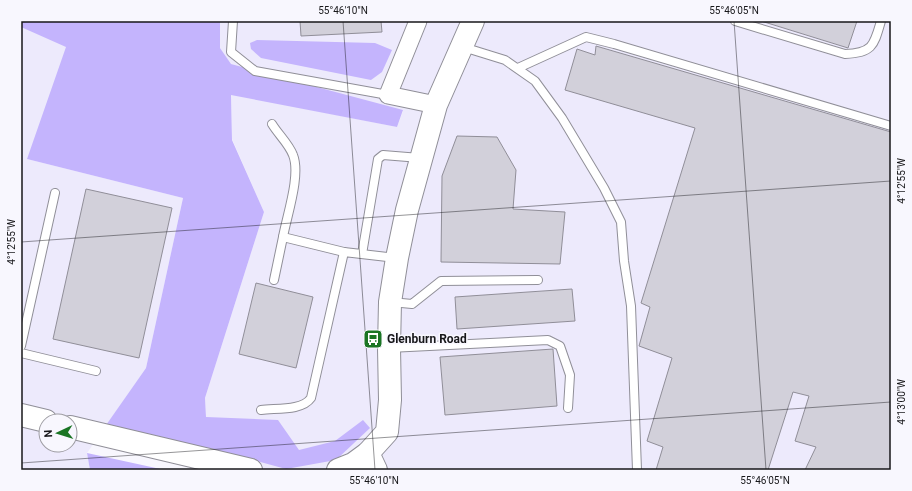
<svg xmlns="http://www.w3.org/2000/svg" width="912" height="491" font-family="Roboto,sans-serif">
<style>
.built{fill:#edeafc;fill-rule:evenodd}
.forest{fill:#c4b4fd}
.building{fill:#d2d0da;stroke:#908e98}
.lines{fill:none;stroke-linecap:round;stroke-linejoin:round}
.lane-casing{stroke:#908f98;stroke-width:10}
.street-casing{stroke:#908f98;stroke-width:19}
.secondary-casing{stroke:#908f98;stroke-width:24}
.lane{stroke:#fff;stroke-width:8}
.street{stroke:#fff;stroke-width:17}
.secondary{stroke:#fff;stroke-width:22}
.ticks{fill:none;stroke:#17171a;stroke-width:1;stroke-opacity:0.45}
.labels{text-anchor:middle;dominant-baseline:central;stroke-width:3;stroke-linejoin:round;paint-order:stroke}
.poi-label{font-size:12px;font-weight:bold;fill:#17171a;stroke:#f8f7fe;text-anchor:start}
.neatline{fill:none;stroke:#17171a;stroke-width:1.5}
.ticks-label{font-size:10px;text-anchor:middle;fill:#17171a}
</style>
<rect width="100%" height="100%" fill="#f8f7fe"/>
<g class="built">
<polygon points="220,21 891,21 891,470 202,470 206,417 205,398 264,212 232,139 231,94 397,127 403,111 230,64 220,48"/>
<path d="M21,22l58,18 -52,119 156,39 -37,170 -59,85 3,17h-69zM46,421h24v24h-24z"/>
</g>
<g class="forest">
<polygon points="21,21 220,21 220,48 231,64 403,110 397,127 231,95 232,140 264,212 205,398 206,417 278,420 299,450 335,441 363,420 370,428 336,460 286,469 238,456 104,428 146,368 183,198 27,159 66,47 21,27"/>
<polygon points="257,40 375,43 392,50 382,72 371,80 261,58 251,49 250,43"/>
<polygon points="87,453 165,470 90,470"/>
</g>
<g class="building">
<polygon points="300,21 381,21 382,32 301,36"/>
<polygon points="761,21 857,21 848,48"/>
<polygon points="596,46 891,132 891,470 805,470 816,447 795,441 809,396 793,392 768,470 656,470 663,447 647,441 672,358 639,346 650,307 641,303 695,128 565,90 577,49 595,55"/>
<polygon points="457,136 497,137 516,170 513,209 565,212 560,264 441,262 442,176"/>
<polygon points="86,189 172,208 139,358 53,339"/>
<polygon points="256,283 313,297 296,368 239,354"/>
<polygon points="572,289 575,321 457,329 455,297"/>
<polygon points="553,349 557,406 445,415 440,357"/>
</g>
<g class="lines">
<defs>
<g id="lane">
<polyline points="233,21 231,52 255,71 388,95"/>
<path d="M735,21l110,33c28,-1 29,-9 36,-33"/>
<polyline points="463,47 505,60 535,81 562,118 604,188 621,222 624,261 631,306 637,470"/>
<polyline points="518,68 586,37 614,44 891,126"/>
<path d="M272,124c6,10 17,20 21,31 8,20 -6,60 -10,82l61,15"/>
<polyline points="362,254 378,159 383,155 420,158"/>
<polyline points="274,280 283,237"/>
<polyline points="391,302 412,304 441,281 538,280"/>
<polyline points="21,346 55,193"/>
<polyline points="389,348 548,340 560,346 570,375 568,408"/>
<polyline points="21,353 96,371"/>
<path d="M261,410c15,-2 41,1 50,-12l33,-146 52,6"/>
</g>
<polyline id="street" points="418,21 388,95 436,105"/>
<g id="secondary">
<polyline points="21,415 46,421"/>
<polyline points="70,427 251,470"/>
<polyline points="368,453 376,470"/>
<polyline points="338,470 353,464 368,453 387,432 390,400 389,348 390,302 397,258 407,210 436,105 473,21"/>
</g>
</defs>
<use href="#lane" class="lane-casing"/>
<use href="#street" class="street-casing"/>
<use href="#secondary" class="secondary-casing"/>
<use href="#lane" class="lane"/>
<use href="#street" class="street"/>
<use href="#secondary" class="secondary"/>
</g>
<path class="ticks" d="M343,21l32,449M734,21l32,449M21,22l12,-1M21,242l870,-61M21,463l870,-61"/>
<defs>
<symbol id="bus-square" viewBox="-11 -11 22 22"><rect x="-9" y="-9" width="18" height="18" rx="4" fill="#1a7524" stroke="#f8f7fe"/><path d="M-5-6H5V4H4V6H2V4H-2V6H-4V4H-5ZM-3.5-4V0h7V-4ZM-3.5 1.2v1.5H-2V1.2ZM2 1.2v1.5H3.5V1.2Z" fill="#fff"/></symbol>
</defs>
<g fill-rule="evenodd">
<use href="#bus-square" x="362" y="328" width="22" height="22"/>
</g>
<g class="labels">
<g class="poi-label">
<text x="387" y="339">Glenburn Road</text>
</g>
</g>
<rect width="912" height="491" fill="none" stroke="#f8f7fe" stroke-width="44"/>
<g transform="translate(58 433) rotate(266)"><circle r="19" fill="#f8f7fe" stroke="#9e9da3"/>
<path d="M0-3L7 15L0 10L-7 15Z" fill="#1a7524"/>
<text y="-6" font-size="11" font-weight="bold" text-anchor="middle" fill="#17171a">N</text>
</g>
<rect x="22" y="22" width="868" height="447" class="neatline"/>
<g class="ticks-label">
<text x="343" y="14">55°46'10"N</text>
<text x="734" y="14">55°46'05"N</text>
<text transform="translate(901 181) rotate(-90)" y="4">4°12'55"W</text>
<text transform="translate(11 242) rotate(-90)" y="4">4°12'55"W</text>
<text transform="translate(901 402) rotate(-90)" y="4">4°13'00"W</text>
<text x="374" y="484">55°46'10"N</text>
<text x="765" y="484">55°46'05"N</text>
</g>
</svg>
